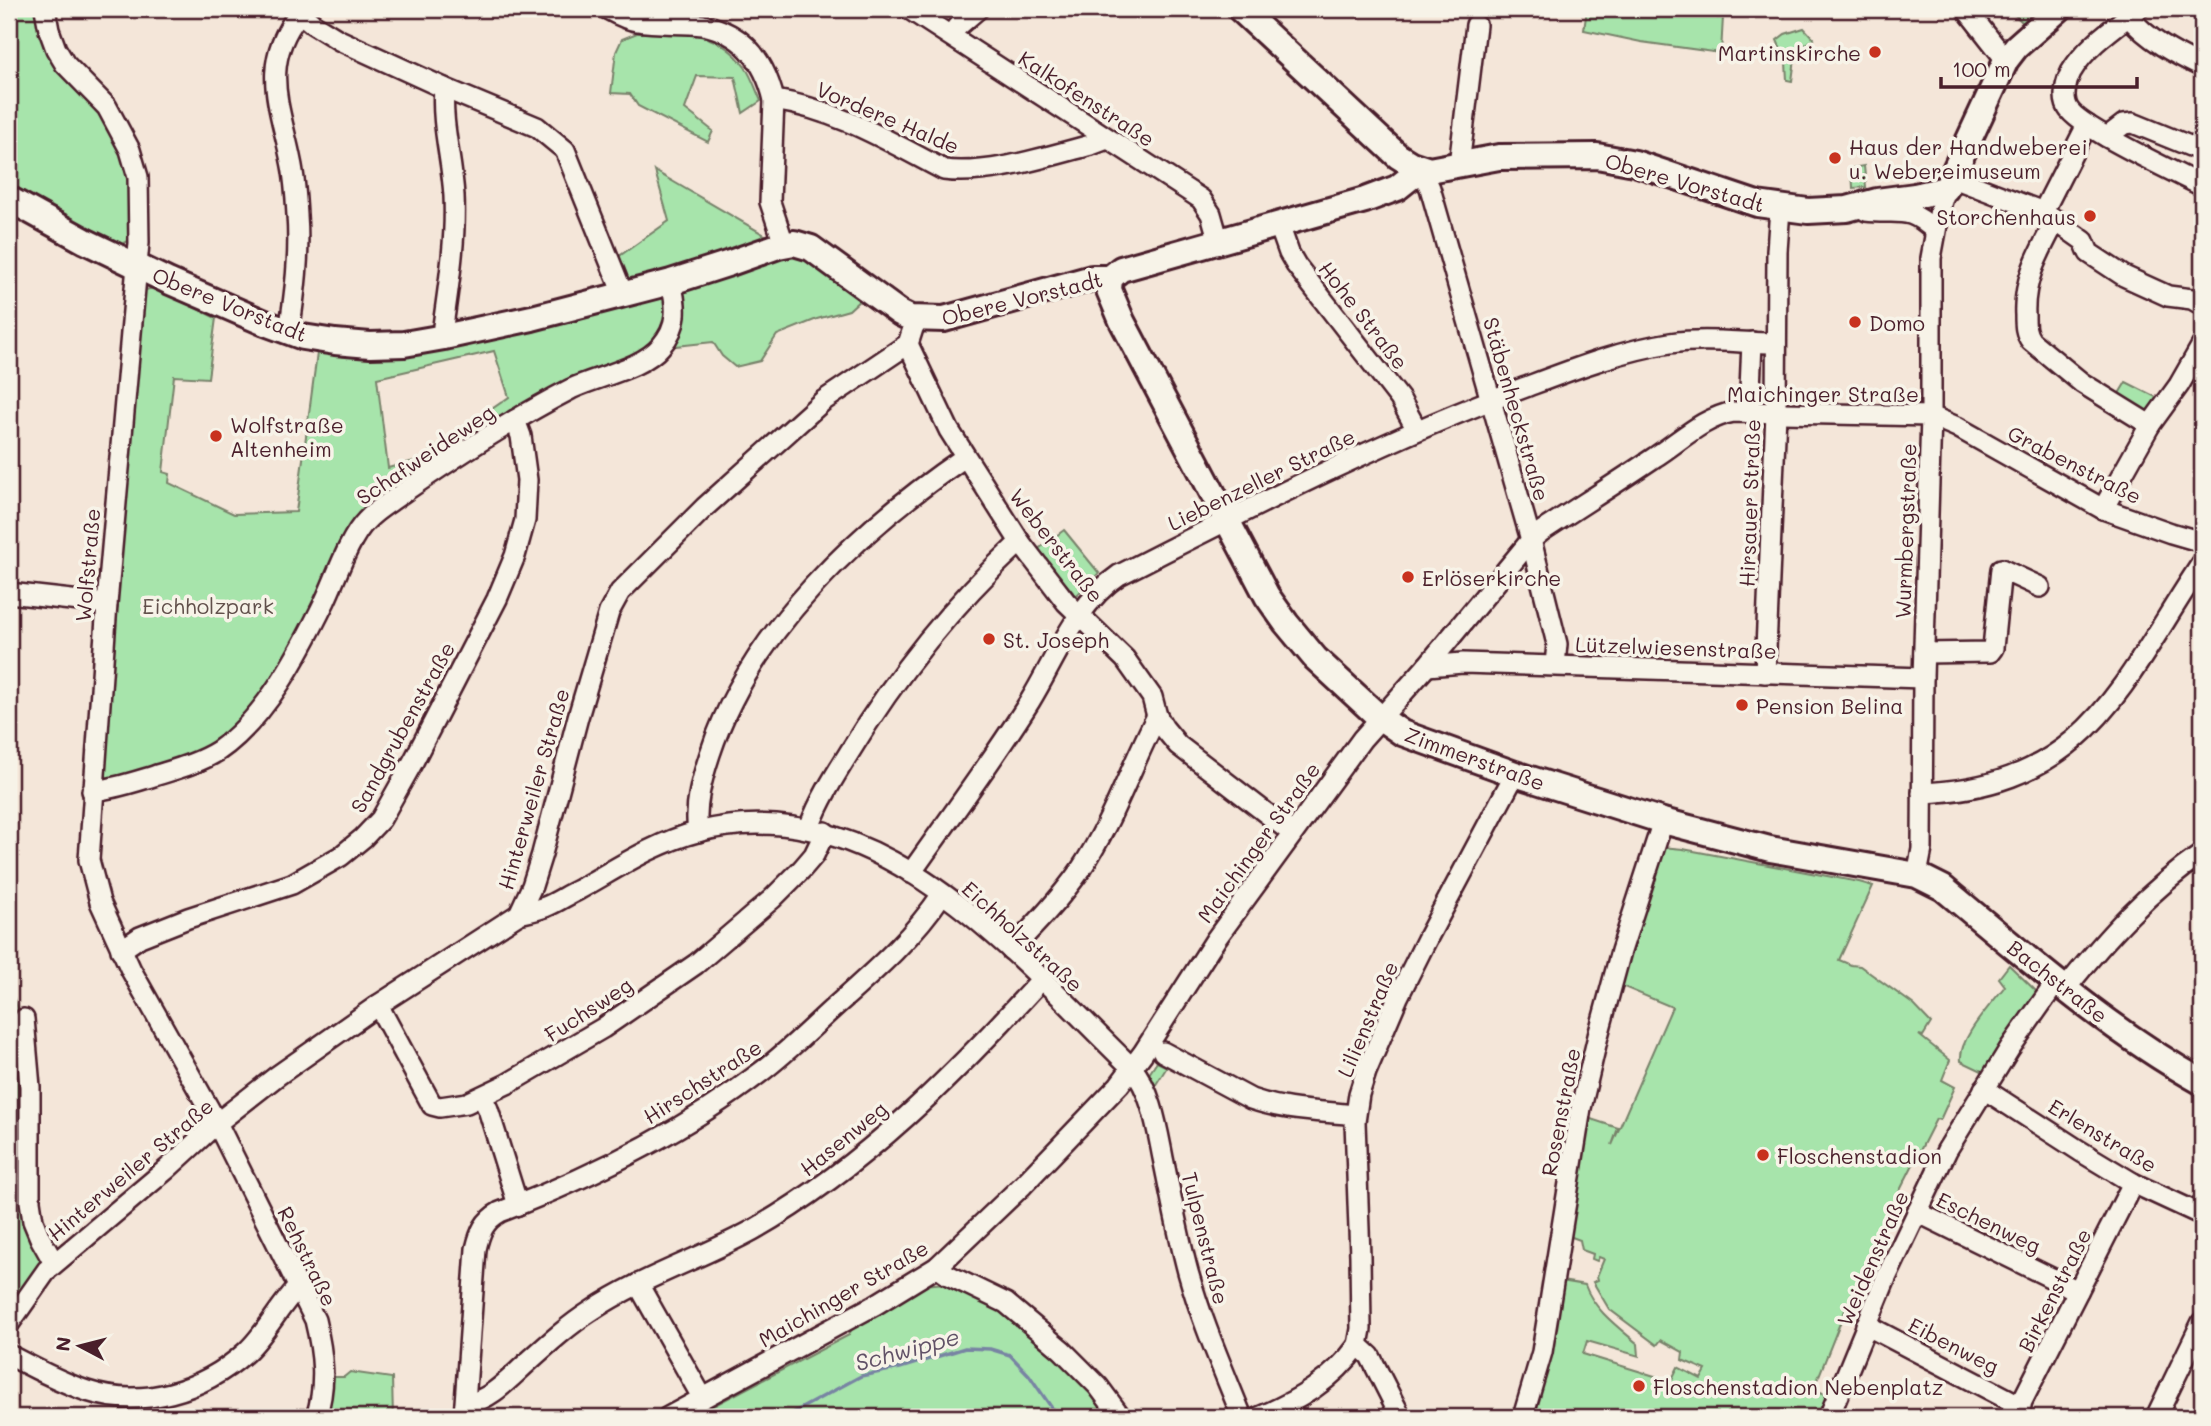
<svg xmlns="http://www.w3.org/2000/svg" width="2211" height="1426" font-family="Mali,sans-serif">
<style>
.green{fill:#a7e4ab;stroke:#78826b;stroke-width:2;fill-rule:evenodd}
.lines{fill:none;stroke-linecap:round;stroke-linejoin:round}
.stream{stroke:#7884a3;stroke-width:3.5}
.minor-casing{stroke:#4a1f2b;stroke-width:24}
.major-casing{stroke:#4a1f2b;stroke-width:30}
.minor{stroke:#f7f3e8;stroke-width:19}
.major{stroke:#f7f3e8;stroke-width:24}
.poi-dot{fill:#c8321e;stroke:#f7f3e8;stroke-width:2.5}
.labels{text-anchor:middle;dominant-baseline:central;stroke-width:7;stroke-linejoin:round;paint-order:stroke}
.poi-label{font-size:21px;fill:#4a1f2b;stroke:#f7f3e8;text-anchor:start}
.street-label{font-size:21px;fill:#4a1f2b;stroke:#f7f3e8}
.park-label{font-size:21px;fill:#61504b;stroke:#f7f3e8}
.water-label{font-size:23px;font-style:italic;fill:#615267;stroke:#f7f3e8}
</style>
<rect width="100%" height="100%" fill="#f4e6d9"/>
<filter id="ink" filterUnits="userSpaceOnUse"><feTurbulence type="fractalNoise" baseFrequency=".0143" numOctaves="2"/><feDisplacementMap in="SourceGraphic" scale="14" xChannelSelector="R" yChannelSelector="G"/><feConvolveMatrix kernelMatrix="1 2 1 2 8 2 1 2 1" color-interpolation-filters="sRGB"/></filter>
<g filter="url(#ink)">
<g class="green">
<polygon points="9,9 37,9 58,65 111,129 120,146 130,181 130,240 119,246 36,203 9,186"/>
<polygon points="1587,9 1714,9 1718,18 1723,17 1721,53 1641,42 1584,30"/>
<polygon points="2012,9 2033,9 2037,12 2025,25 2010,10"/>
<polygon points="1804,28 1814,39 1796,51 1792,81 1787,80 1786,62 1777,40 1785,34"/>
<path d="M637,33c43,1 80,-6 108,34 7,10 11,23 16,34l-18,12 -8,-36 -38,-1 -12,33 28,22 -5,11 -70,-36 -8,-12 -19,-1 5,-41 6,-13z"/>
<polygon points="1864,166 1866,187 1853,188 1852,168"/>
<path d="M655,171l144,84 63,43 -13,12 -32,9 -40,16 -17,26 -25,6 -13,-11 -9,-14 -37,4 -20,-4 -299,176 -73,146 -53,69 -55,30 -67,21 -10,-22 34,-402 6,-5 6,-65 9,-2 62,30 -8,60 -34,-2 -11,96 7,2 -1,9 65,31 62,-2 21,-159 89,-1 221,-48 -9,-47 51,-36zM494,351l15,46 -91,63 -30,8 -11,-90z"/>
<polygon points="2126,382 2162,400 2150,413 2144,412 2117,397"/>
<polygon points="1064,530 1099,573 1076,596 1037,550"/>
<path d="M1662,847l21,2 176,33 14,4 -34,74 12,5 9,1 54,39 17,18 -8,13 -4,-1 31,25 -8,20 13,7 -15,33 -4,-1 -54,107 -34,77 -33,83v4l16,6 -10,21h-291l31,-136 24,4c9,25 33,42 53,59l1,12 -52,-15 -4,13 88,27 7,-14 23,12 5,-9 -24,-10 1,-8 -22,-12 -4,5 -48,-36 -16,-27 5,-2 -1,-4 7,-17 -5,-2 -2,4 -5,-2 1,-5 -11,-4 -2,-10 -11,-4 16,-119 33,11 -6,17 60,-138 -53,-22z"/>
<path d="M2009,965l30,29 -53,79 -25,-12c-3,-23 31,-57 44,-75l-6,-8z"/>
<polygon points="9,987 20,1013 32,1243 42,1263 9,1312"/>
<polygon points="1157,1062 1167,1067 1155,1086 1149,1074"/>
<polygon points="945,1283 1002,1310 1071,1366 1112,1417 692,1417 849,1335 852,1328 924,1285"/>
<polygon points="350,1372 392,1378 393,1417 328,1417 334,1377 344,1377"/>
</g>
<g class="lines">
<polyline class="stream" points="785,1417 861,1376 900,1368 965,1348 990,1349 1010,1355 1029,1375 1058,1417"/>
<defs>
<g id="minor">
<path d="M45,9l4,21 7,19 9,15 42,43 23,43 8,27 1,66 -32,361 -18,256 11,42 31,68 86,153 98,197c8,33 12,64 1,97"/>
<polyline points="295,9 313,24 339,40 444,88 537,127 565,150 623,294"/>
<path d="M607,9c9,5 20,11 30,12 22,4 44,1 66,4 41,8 62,37 71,75l-4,102 14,42"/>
<polyline points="909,9 1201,199 1211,214 1219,242"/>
<polyline points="1966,9 2006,60"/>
<path d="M2138,9c-23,18 -52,37 -67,63 -5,10 -9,25 -3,36 11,20 109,65 134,78"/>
<path d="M2128,16c20,24 47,38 74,51"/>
<polyline points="951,35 957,27 978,9"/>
<path d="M444,88c-3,37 8,71 10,108 2,44 -5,87 -11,130l1,11"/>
<path d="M774,100c62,9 116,42 170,70 44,6 104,-14 147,-25l16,-6"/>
<polyline points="2107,137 2124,124 2133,123 2202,151"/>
<polyline points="1459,165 1476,25"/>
<polyline points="1421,169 1430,188 1531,540 1557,644 1555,665"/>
<polyline points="1951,177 2043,212 2084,241 2089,253 2124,276 2168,296 2192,299 2202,305"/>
<path d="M1866,211c32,4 42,-7 69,20"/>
<polyline points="2043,212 2087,125"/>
<path d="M2056,220c-16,31 -33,59 -31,95 0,10 0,18 6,26l51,42 68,42"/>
<polyline points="1279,225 1289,253 1296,265 1400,399 1417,430"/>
<path d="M289,332c6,-39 11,-77 8,-117 -1,-18 -2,-36 -6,-54 -11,-55 -32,-97 8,-147"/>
<polyline points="908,344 949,430 1020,542 1066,602 1125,659 1152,697 1157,716 1164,728 1178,745 1292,833"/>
<polyline points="1749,413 1752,342"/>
<polyline points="2103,509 2150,425 2179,385 2202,345"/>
<polyline points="9,593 107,604"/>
<polyline points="1924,653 1990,652 1993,648 2001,569 2040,587"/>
<polyline points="1427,666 1463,663 1923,678"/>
<polyline points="1765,673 1776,413 1777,251 1780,208"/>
<path d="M92,791c22,-2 42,-9 62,-15 22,-7 45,-13 64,-25 48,-33 82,-99 107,-150 11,-23 24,-63 41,-80 7,-8 16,-14 25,-20 57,-40 118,-80 180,-112 27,-13 71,-20 90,-43 18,-20 16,-40 10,-64"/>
<path d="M1922,793c166,-7 199,-109 280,-230"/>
<path d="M809,828c10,-27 25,-51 40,-75 47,-78 104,-149 171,-211"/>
<path d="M698,832c-4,-26 4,-54 12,-78 40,-123 151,-226 255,-297"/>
<path d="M911,873c40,-57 82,-113 119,-172 27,-44 45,-96 89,-126 132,-67 265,-136 404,-187 48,-18 96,-37 147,-45 35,-5 71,0 106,0"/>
<polyline points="1917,875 1922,849 1923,678 1931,416 1931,258 1941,204 1946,189"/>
<path d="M519,914c8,-2 18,-4 26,-7 11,-4 22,-12 33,-17 38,-21 76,-47 119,-58 180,-47 320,125 435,236 20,24 25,60 31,90 8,38 15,77 25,114 14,50 35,97 54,145"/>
<polyline points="121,950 140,937 188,918 292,884 341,856 363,838 381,819 414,760 497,599 515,556 525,520 527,480 521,436 515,420"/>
<path d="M1011,950c25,-26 49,-51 70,-81 32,-48 50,-103 76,-153"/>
<path d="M2066,988c40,-50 83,-98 136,-134"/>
<polyline points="378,1005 432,1105 440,1107 467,1103 507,1084 603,1028 696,964 772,899 802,869 814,855 825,832"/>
<polyline points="24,1019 30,1087 30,1201 33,1221 40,1238 54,1263"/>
<path d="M1163,1052l88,47c34,12 69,12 104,16"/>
<polyline points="1984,1089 2080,1151 2133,1183 2202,1215"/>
<polyline points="482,1097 488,1109 518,1205"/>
<polyline points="1917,1212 2078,1291"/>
<polyline points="937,1267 948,1275 1006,1303 1062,1350 1098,1386 1121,1417"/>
<polyline points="638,1284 702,1397"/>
<polyline points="9,1324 47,1270 167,1169 217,1123 277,1076 378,1005 519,914 532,886 542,854 578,717 609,612 620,592 705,507 823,401 908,344 916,319"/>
<polyline points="1866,1325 2021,1406"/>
<path d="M9,1355c25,13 51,27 78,36 55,18 116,0 159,-39 20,-18 33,-46 53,-66"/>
<path d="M465,1405c27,-6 44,-26 64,-44 20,-18 40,-36 62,-50 51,-34 109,-52 162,-81 112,-64 202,-156 288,-250"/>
<path d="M464,1417l12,-168c4,-17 8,-28 24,-37 91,-35 183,-80 261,-140 28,-21 53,-47 79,-70 37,-33 75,-67 102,-108"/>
<path d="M668,1417l207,-112 62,-38 86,-82 96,-100 24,-32 73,-114 146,-200 65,-73 104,-126 11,-9c38,-25 76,-49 113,-74 25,-16 49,-40 79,-45l197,4 26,11 146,82 68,24 31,9"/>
<path d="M1259,1417c39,-16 74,-37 99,-72"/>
<polyline points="1401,1417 1370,1356 1358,1345 1361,1329 1360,1256 1355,1122 1359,1094 1366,1072 1398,997 1427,939 1515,774"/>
<polyline points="1523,1417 1542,1352 1581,1108 1598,1036 1621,951 1663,821"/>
<polyline points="1829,1417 1886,1278 1947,1150 2010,1048 2057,981"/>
<polyline points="2014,1417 2133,1183"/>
<polyline points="2156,1417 2202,1322"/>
</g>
<g id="major">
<polyline points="1240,9 1398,156 1411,164 1429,170 1499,157 1597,156 1635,163 1757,204 1808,211 1847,209 1877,201 1915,196 1946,189 2006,60 2016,47 2059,9"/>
<polyline points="9,199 85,241 168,281 265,323 303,337 335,342 370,345 404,344 444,337 532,318 671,282 730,263 778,246 794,243 811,248 900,313 910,318 944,319 1092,278 1110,278 1121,269 1365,200 1397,188 1421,169"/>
<path d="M1110,278l-1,12 13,31 145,275 19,27 29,35 64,59 23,16 113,41 148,47 107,28 147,26 26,13c83,69 165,142 259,194"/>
</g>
</defs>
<use href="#minor" class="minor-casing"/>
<use href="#major" class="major-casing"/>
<use href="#minor" class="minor"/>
<use href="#major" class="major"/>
</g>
</g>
<g class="poi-dot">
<circle cx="1875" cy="52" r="7"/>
<circle cx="1835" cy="158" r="7"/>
<circle cx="2090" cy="216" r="7"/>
<circle cx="1855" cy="322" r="7"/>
<circle cx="216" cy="436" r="7"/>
<circle cx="1408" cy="577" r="7"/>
<circle cx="989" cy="639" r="7"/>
<circle cx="1742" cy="705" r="7"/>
<circle cx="1763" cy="1155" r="7"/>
<circle cx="1639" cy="1386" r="7"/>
</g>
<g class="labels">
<g class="poi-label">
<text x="1861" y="52" text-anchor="end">Martinskirche</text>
<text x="1849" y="146">Haus der Handweberei<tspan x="1849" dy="24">u. Webereimuseum</tspan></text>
<text x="2076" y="216" text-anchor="end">Storchenhaus</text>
<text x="1869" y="322">Domo</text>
<text x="230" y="424">Wolfstraße<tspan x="230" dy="24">Altenheim</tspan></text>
<text x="1422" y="577">Erlöserkirche</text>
<text x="1003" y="639">St. Joseph</text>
<text x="1756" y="705">Pension Belina</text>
<text x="1777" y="1155">Floschenstadion</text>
<text x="1653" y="1386">Floschenstadion Nebenplatz</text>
</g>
<g class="street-label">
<text transform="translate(1087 98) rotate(33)">Kalkofenstraße</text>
<text transform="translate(888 117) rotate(23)">Vordere Halde</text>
<text transform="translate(1685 182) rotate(16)">Obere Vorstadt</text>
<text transform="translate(1022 298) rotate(-14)">Obere Vorstadt</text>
<text transform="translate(230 304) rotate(22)">Obere Vorstadt</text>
<text transform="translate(1364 315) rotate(52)">Hohe Straße</text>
<text x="1823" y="393">Maichinger Straße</text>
<text transform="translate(1517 409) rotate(74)">Stäbenheckstraße</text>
<text transform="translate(425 454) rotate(-34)">Schafweideweg</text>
<text transform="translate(2075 464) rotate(27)">Grabenstraße</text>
<text transform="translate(1261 479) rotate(-26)">Liebenzeller Straße</text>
<text transform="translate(1749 503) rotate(-88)">Hirsauer Straße</text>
<text transform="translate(1905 531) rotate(-88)">Wurmbergstraße</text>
<text transform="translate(1057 545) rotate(52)">Weberstraße</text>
<text transform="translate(87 565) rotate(-85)">Wolfstraße</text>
<text transform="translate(1676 647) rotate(2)">Lützelwiesenstraße</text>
<text transform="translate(402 727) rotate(-61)">Sandgrubenstraße</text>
<text transform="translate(1475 758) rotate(20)">Zimmerstraße</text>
<text transform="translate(533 789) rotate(-74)">Hinterweiler Straße</text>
<text transform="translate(1258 842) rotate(-54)">Maichinger Straße</text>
<text transform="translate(1023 936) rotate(42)">Eichholzstraße</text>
<text transform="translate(2058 981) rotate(38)">Bachstraße</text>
<text transform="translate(588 1009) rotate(-33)">Fuchsweg</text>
<text transform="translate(1367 1019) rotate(-67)">Lilienstraße</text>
<text transform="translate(702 1081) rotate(-33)">Hirschstraße</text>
<text transform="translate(1560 1112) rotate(-79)">Rosenstraße</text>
<text transform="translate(2103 1135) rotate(31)">Erlenstraße</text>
<text transform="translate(843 1138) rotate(-39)">Hasenweg</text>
<text transform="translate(130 1169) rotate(-40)">Hinterweiler Straße</text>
<text transform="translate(1989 1222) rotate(26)">Eschenweg</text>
<text transform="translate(1206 1238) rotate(76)">Tulpenstraße</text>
<text transform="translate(308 1256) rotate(64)">Rehstraße</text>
<text transform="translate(1872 1258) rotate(-66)">Weidenstraße</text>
<text transform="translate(2054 1290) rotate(-63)">Birkenstraße</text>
<text transform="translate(843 1293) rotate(-30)">Maichinger Straße</text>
<text transform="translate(1954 1345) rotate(27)">Eibenweg</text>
</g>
<g class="park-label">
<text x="208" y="605">Eichholzpark</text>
</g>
<g class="water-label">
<text transform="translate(907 1349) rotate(-15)">Schwippe</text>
</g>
</g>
<rect width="2211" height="1426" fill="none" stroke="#f7f3e8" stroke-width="35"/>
<rect x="18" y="18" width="2176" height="1391" fill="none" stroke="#4a1f2b" stroke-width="2.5" filter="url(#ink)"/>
<g transform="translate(80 1346) rotate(277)" stroke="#f7f3e8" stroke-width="5" paint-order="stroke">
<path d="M0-5L12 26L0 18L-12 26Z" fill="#4a1f2b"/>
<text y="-10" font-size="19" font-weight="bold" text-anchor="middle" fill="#4a1f2b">N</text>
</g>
<path d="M1941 77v10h196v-10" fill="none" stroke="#4a1f2b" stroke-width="3.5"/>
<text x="1952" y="77" font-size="21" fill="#4a1f2b" stroke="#f7f3e8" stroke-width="5" paint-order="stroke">100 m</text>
</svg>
